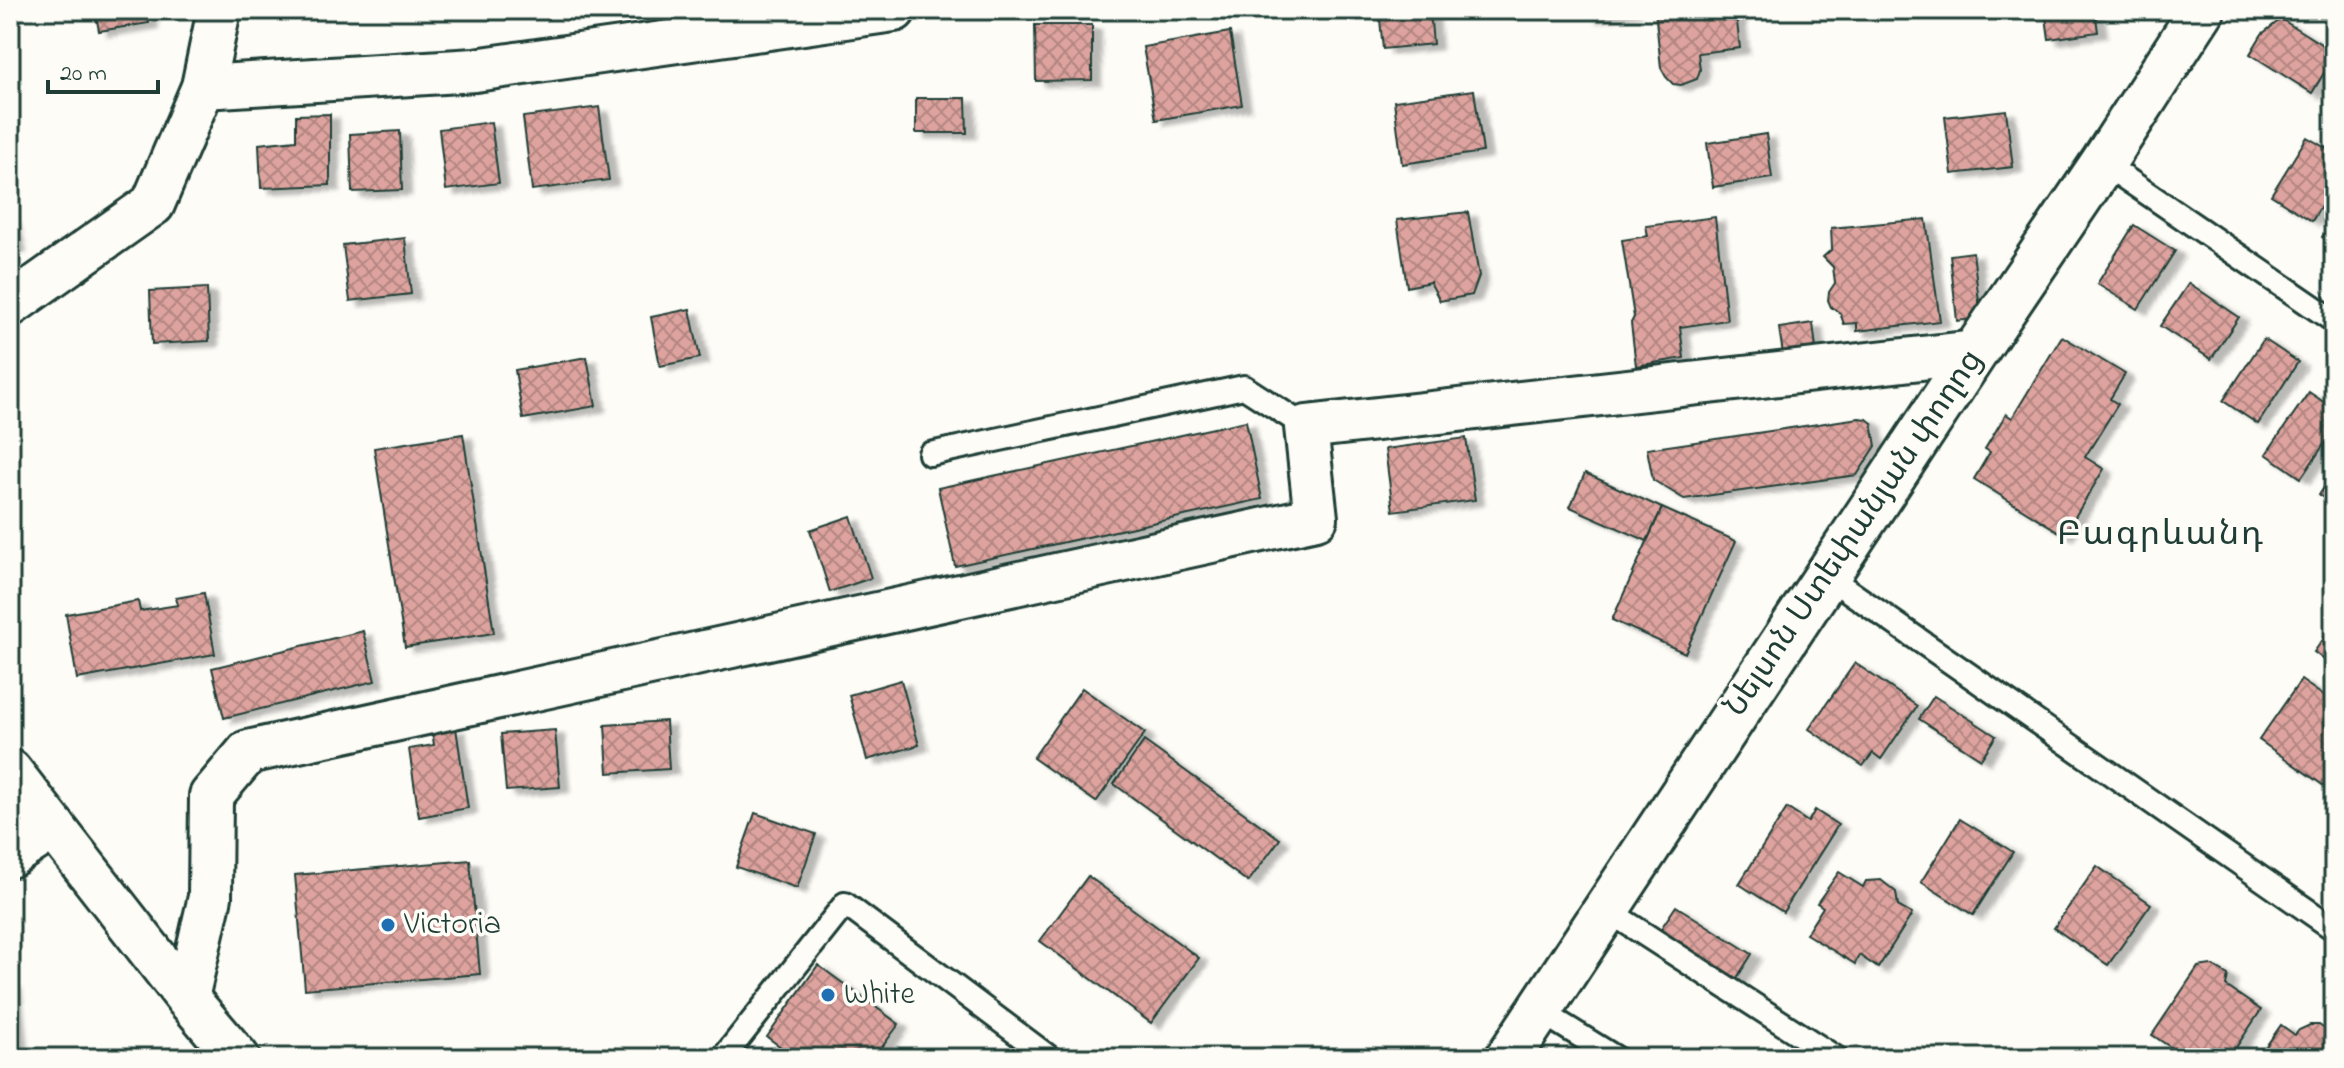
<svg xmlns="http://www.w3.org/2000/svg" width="2344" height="1068" font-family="'Indie Flower','Noto Sans Armenian',sans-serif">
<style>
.building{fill:url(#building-cross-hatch);stroke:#1f3d34;stroke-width:2;filter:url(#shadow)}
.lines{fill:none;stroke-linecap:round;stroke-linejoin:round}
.service-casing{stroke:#1f3d34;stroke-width:28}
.minor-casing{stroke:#1f3d34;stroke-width:48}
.tertiary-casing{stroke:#1f3d34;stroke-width:50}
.service{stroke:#fdfcf7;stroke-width:22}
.minor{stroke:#fdfcf7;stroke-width:42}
.tertiary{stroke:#fdfcf7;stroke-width:44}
.poi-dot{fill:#1f6fb2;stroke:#fdfcf7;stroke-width:3}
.labels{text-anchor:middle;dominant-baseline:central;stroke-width:7;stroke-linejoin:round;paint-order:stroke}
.street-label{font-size:32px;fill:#1f3d34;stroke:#fdfcf7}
.poi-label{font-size:32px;fill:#1f3d34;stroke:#fdfcf7;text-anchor:start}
.neighbourhood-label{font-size:34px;letter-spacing:2px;fill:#1f3d34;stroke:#fdfcf7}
</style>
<defs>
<pattern id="building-cross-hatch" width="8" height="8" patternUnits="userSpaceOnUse" patternTransform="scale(2)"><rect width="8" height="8" fill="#dea39e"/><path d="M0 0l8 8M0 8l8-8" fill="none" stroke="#b38682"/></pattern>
<filter id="shadow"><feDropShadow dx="9" dy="5" stdDeviation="2" flood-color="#0004"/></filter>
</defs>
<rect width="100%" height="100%" fill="#fdfcf7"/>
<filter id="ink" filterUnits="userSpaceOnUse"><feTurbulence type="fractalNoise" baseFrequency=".0125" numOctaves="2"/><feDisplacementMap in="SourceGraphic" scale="16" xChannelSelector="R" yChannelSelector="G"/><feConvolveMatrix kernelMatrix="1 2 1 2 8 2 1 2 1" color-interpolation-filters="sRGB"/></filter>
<g filter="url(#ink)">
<g class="building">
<polygon points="95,10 147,10 149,23 99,31"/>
<polygon points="1379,10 1430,10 1433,44 1383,49"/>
<polygon points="1587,10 1632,10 1632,11 1588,17"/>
<polygon points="1655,10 1723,10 1723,14 1736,13 1740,48 1698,53 1700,70 1697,79 1681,85 1673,84 1666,77 1661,68"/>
<polygon points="2045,10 2095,10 2098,32 2049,39"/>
<polygon points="2281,19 2334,52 2334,56 2312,93 2250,54 2262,34"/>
<polygon points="1035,25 1092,25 1092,80 1036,81"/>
<polygon points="1230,32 1242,105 1156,120 1143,47"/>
<polygon points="1474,90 1483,152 1402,164 1394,101"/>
<polygon points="916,98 966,98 967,133 916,133"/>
<polygon points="599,107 609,180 532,190 523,117"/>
<polygon points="2006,110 2013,167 1952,174 1945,117"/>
<polygon points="330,114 330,185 261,188 259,144 296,140 296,115"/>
<polygon points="491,122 499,183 446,190 439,129"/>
<polygon points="400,131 402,190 352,192 350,134"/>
<polygon points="1766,134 1772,178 1713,187 1707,143"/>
<polygon points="2307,137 2334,153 2334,185 2312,221 2271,195"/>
<polygon points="1468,212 1479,276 1472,295 1440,301 1430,282 1407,287 1397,220"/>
<polygon points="10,217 17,247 10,248"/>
<polygon points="1715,217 1727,320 1680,327 1684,358 1636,366 1631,323 1634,317 1622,240 1648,236 1646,226"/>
<polygon points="2334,218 2334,245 2322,237"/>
<polygon points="1926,219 1940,321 1857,331 1857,323 1844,324 1840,313 1831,307 1828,300 1829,292 1835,283 1833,267 1823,257 1832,249 1831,228"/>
<polygon points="2134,225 2175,251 2138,309 2097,284"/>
<polygon points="405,238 411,294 350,301 343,245"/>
<polygon points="1973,252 1981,318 1957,321 1950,255"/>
<polygon points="2189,283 2239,317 2211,359 2160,326"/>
<polygon points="207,288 209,341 152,344 150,291"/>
<polygon points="690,309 700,358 660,366 651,317"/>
<polygon points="1813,323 1817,357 1784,361 1779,328"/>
<polygon points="2062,336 2125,374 2110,399 2118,404 2085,457 2104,469 2064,535 1974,479 1990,452 1985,449 2006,414 2012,418"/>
<polygon points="2264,339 2298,362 2258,424 2223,401"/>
<polygon points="587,357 596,406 523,419 515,370"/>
<polygon points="2309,392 2334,409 2334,430 2301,478 2266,454"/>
<polygon points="1859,418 1867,419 1872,423 1876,446 1857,475 1684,499 1653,480 1647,449"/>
<polygon points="1246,421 1262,499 955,566 938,488"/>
<polygon points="463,434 494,633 405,647 374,448"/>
<polygon points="1466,438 1475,500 1393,511 1385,449"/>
<polygon points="1585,473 1662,508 1647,541 1570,507"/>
<polygon points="2334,473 2334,505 2319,495"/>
<polygon points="1662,508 1736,541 1685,653 1612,620"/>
<polygon points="851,516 871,578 830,592 810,530"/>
<polygon points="204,593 215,654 77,679 66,614 138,601 140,611 178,605 176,598"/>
<polygon points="2334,624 2334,663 2332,666 2314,652"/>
<polygon points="363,631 375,681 224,718 212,668"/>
<polygon points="1855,663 1917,706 1881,759 1873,753 1863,766 1809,729"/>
<polygon points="901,680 919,745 867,760 849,695"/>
<polygon points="2301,680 2334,703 2334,793 2259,740"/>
<polygon points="1082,688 1145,733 1096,802 1033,758"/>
<polygon points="1934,696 1996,736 1981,759 1919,719"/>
<polygon points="666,721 669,769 608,773 605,725"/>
<polygon points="456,728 468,808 419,817 409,749 434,745 432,731"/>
<polygon points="555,730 560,787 506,791 501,734"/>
<polygon points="1144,741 1280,839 1248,882 1114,784"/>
<polygon points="1787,808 1808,822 1815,810 1838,825 1783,912 1739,884"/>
<polygon points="755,813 816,834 797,888 736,867"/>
<polygon points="1960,819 2013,852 1973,915 1921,882"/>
<polygon points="470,860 480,974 305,989 295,875"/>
<polygon points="2097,866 2151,904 2108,965 2054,928"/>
<polygon points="1839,872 1863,887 1866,881 1881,880 1896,892 1898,906 1912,914 1878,968 1859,955 1855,964 1806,934 1823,907 1817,903"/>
<polygon points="1088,876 1199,958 1151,1023 1040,941"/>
<polygon points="1676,906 1752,954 1735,981 1658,933"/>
<polygon points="818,965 899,1024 874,1058 796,1058 767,1037"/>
<polygon points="2211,965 2228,975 2226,986 2261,1010 2229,1058 2187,1058 2152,1035 2198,967"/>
<polygon points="12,984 19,1058 10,1058 10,985"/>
<polygon points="2332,1019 2334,1020 2334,1058 2258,1058 2281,1025 2295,1035 2299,1030 2310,1025 2319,1025 2325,1029"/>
</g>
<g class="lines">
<defs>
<g id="service">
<polyline points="2103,163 2334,321"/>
<polyline points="930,454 1244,387 1306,427"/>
<polyline points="1827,576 2334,929"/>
<polyline points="1607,910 1836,1058"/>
<polyline points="1540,1011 1616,1058"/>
<polyline points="723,1058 845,904 1050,1058"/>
</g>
<g id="minor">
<polyline points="203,87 475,70 894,10"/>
<polyline points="10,305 153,204 203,87 219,10"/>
<polyline points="10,771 187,998 238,1058"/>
<polyline points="10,856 54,827"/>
<polyline points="187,998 210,897 211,796 248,752 1316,518 1306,427 1975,352"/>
</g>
<polyline id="tertiary" points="1508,1058 1975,352 2103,163 2202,10"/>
</defs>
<use href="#service" class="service-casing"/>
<use href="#minor" class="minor-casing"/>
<use href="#tertiary" class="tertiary-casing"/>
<use href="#service" class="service"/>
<use href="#minor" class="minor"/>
<use href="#tertiary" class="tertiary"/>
</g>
</g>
<g class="poi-dot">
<circle cx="388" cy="925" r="8"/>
<circle cx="828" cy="995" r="8"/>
</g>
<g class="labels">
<g class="street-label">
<text transform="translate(1855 534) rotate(-56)">Նելսոն Ստեփանյան փողոց</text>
</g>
<g class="poi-label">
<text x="404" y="925">Victoria</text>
<text x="844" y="995">White</text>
</g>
<g class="neighbourhood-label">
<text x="2161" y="536">Բագրևանդ</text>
</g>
</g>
<rect width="2344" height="1068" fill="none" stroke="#fdfcf7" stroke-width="40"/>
<rect x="20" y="20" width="2304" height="1028" fill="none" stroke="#1f3d34" stroke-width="3" filter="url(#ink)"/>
<path d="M48 80v12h110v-12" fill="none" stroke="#1f3d34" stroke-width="4"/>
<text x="60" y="80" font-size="24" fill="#1f3d34" stroke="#fdfcf7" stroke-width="6" paint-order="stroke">20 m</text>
</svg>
